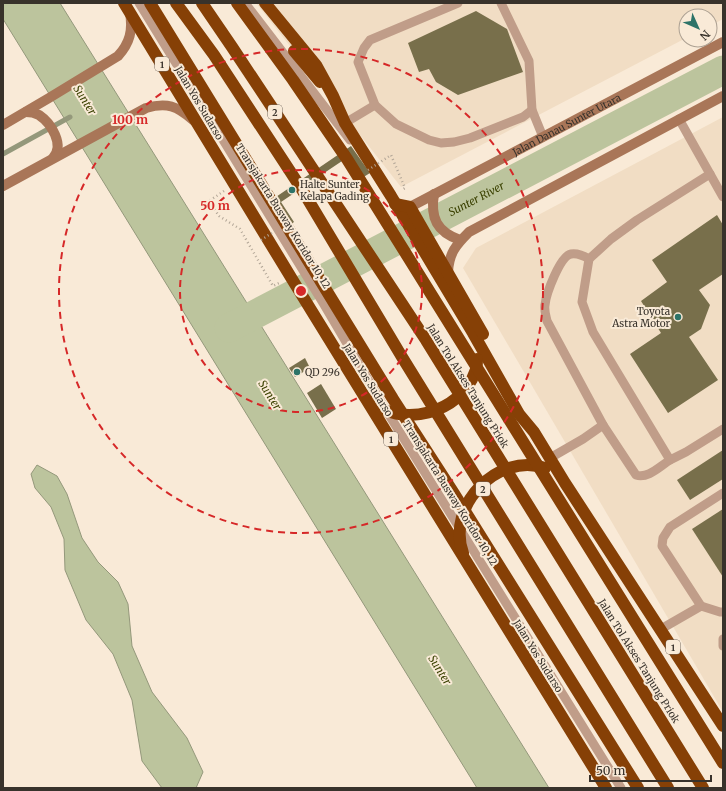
<svg xmlns="http://www.w3.org/2000/svg" width="726" height="791" font-family="Merriweather,serif">
<style>
.built{fill:#f1ddc4}
.water{fill:#bcc49d;stroke:#94987b}
.lines{fill:none;stroke-linecap:round;stroke-linejoin:round}
.stream{stroke:#94987b;stroke-width:5}
.river{stroke:#bcc49d;stroke-width:29}
.building{fill:#786f4b}
.path{stroke:#b2a697;stroke-width:2.5;stroke-dasharray:1 3;stroke-linecap:butt}
.lane{stroke:#c09d89;stroke-width:9}
.secondary{stroke:#a97658;stroke-width:10}
.highway{stroke:#864006;stroke-width:12}
.path-bridge{stroke:#b2a697;stroke-width:2.5;stroke-dasharray:1 3;stroke-linecap:butt}
.highway-bridge{stroke:#864006;stroke-width:12}
.ring{fill:none;stroke:#d62828;stroke-width:2;stroke-dasharray:7 5}
.poi-dot{fill:#2d7368;stroke:#f9ead7;stroke-width:1.5}
.labels{text-anchor:middle;dominant-baseline:central;stroke-width:4;stroke-linejoin:round;paint-order:stroke}
.shield{fill:#f9ead7;stroke:#72695f;stroke-width:1}
.shield-label{font-size:9px;font-weight:bold;fill:#38322b}
.street-label{font-size:10px;fill:#38322b;stroke:#f9ead7}
.poi-label{font-size:10px;fill:#38322b;stroke:#f9ead7;text-anchor:start}
.water-label{font-size:11px;font-style:italic;fill:#3a4100;stroke:#f9ead7}
.centre{fill:#d62828;stroke:#f9ead7;stroke-width:2}
.ring-label{font-size:12px;text-anchor:middle;font-weight:bold;fill:#d62828;stroke:#f9ead7;stroke-width:4;stroke-linejoin:round;paint-order:stroke}
</style>
<rect width="100%" height="100%" fill="#f9ead7"/>
<g class="built">
<polygon points="256,3 723,3 723,19 710,26 710,16 686,16 686,38 401,187"/>
<polygon points="723,117 723,712 463,268 476,248"/>
</g>
<g class="water">
<polygon points="3,3 60,3 549,788 477,788 3,19"/>
<polygon points="37,465 57,476 67,494 82,538 98,562 118,582 128,604 132,646 152,692 187,738 203,772 196,788 162,788 142,761 132,700 113,654 86,620 65,570 64,539 51,507 35,488 31,474"/>
</g>
<g class="lines">
<polyline class="stream" points="3,154 70,117"/>
<path class="river" id="s1" d="M229,328l494,-258"/>
</g>
<g class="building">
<polygon points="476,11 507,29 523,72 458,95 436,82 429,69 419,72 408,43"/>
<polygon points="351,146 370,173 362,178 348,157 281,202 294,222 284,229 267,203"/>
<polygon points="717,215 723,225 723,274 699,290 710,305 701,329 689,337 718,380 668,413 630,354 661,333 641,301 667,282 652,260"/>
<polygon points="305,358 310,368 295,377 289,368"/>
<polygon points="321,384 336,409 322,418 307,393"/>
<polygon points="723,450 723,479 690,500 677,480"/>
<polygon points="723,509 723,577 692,529"/>
</g>
<g class="lines">
<g class="path">
<polyline points="388,157 391,155 405,188 402,190"/>
<polyline points="224,191 209,201 219,216 240,229 273,286 279,283"/>
</g>
<g class="lane">
<polyline points="139,3 323,303 386,410 621,788"/>
<polyline points="245,3 350,140"/>
<polyline points="458,3 370,40 364,48 358,62 375,105 396,124 429,140 441,143 454,142 470,138 523,117 532,110"/>
<polyline points="501,3 529,61 532,110 543,137"/>
<polyline points="679,119 723,197"/>
<polyline points="345,123 375,105"/>
<polyline points="589,259 611,239 637,220 710,174"/>
<path d="M603,425l33,50c12,4 24,-9 34,-15"/>
<path d="M550,458l33,-19 20,-14 -56,-104c-1,-5 -3,-11 -2,-16 1,-11 15,-49 26,-51 6,-1 13,2 18,5l-7,43 11,30 77,128 16,-8 37,-23"/>
<polyline points="701,606 720,612 723,612"/>
<polyline points="661,629 701,606 662,546 663,538 670,527 723,493"/>
<polyline points="723,639 723,646"/>
</g>
<g class="secondary">
<path d="M26,112c5,0 9,1 13,3 12,8 26,30 14,43"/>
<path d="M3,125l46,-27 69,-42c12,-13 15,-26 12,-43"/>
<path d="M3,186l143,-78c21,-6 31,-2 47,12"/>
<path d="M434,194c-4,24 3,38 26,46"/>
<path id="s2" d="M410,207l313,-165"/>
<path d="M448,272c1,-19 8,-27 21,-40l254,-136"/>
</g>
<g class="highway">
<polyline points="124,3 295,284 606,788"/>
<polyline points="176,3 214,55 301,188"/>
<polyline points="265,3 316,65 333,96 345,123 391,196 473,333 519,414 534,432 565,483 723,726"/>
<polyline points="294,51 320,82"/>
<polyline points="395,204 410,207 483,334"/>
<path d="M368,399c32,31 93,14 107,-27 2,-4 2,-9 2,-13"/>
<path d="M463,553c-17,-47 34,-101 82,-85"/>
</g>
<g class="path-bridge">
<polyline points="368,170 388,157"/>
<polyline points="261,240 275,231"/>
</g>
<g class="highway-bridge">
<polyline points="150,3 393,399 453,492 638,788"/>
<polyline points="202,3 232,47 426,340 703,788"/>
<polyline points="237,3 293,80 347,159 723,763"/>
<polyline points="301,188 402,357 668,788"/>
</g>
</g>
<g class="ring">
<circle cx="301" cy="291" r="121"/>
<circle cx="301" cy="291" r="242"/>
</g>
<g class="poi-dot">
<circle cx="292" cy="190" r="4"/>
<circle cx="678" cy="317" r="4"/>
<circle cx="297" cy="372" r="4"/>
</g>
<g class="labels">
<g class="shield">
<rect x="155" y="57" width="14" height="14" rx="3"/>
<rect x="268" y="105" width="14" height="14" rx="3"/>
<rect x="384" y="432" width="14" height="14" rx="3"/>
<rect x="476" y="482" width="14" height="14" rx="3"/>
<rect x="666" y="640" width="14" height="14" rx="3"/>
</g>
<g class="shield-label">
<text x="162" y="64">1</text>
<text x="275" y="112">2</text>
<text x="391" y="439">1</text>
<text x="483" y="489">2</text>
<text x="673" y="647">1</text>
</g>
<g class="street-label">
<text transform="translate(199 103) rotate(59)">Jalan Yos Sudarso</text>
<text stroke="none"><textPath href="#s2" startOffset="177">Jalan Danau Sunter Utara</textPath></text>
<text transform="translate(283 216) rotate(58)">Transjakarta Busway Koridor 10, 12</text>
<text transform="translate(368 380) rotate(58)">Jalan Yos Sudarso</text>
<text transform="translate(468 386) rotate(58)">Jalan Tol Akses Tanjung Priok</text>
<text transform="translate(450 493) rotate(58)">Transjakarta Busway Koridor 10, 12</text>
<text transform="translate(538 656) rotate(58)">Jalan Yos Sudarso</text>
<text transform="translate(639 661) rotate(58)">Jalan Tol Akses Tanjung Priok</text>
</g>
<g class="poi-label">
<text x="300" y="184">Halte Sunter<tspan x="300" dy="12">Kelapa Gading</tspan></text>
<text x="670" y="311" text-anchor="end">Toyota<tspan x="670" dy="12">Astra Motor</tspan></text>
<text x="305" y="372">QD 296</text>
</g>
<g class="water-label">
<text transform="translate(85 100) rotate(58)">Sunter</text>
<text stroke="none"><textPath href="#s1" startOffset="279">Sunter River</textPath></text>
<text transform="translate(270 395) rotate(58)">Sunter</text>
<text transform="translate(440 670) rotate(58)">Sunter</text>
</g>
</g>
<circle cx="301" cy="291" r="6" class="centre"/>
<g class="ring-label">
<text x="130" y="124">100 m</text>
<text x="215" y="210">50 m</text>
</g>
<rect width="726" height="791" fill="none" stroke="#38322b" stroke-width="8"/>
<g transform="translate(698 28) rotate(135)"><circle r="19" fill="#f9ead7" stroke="#aca092"/>
<path d="M0-3L7 15L0 10L-7 15Z" fill="#2d7368"/>
<text y="-6" font-size="11" font-weight="bold" text-anchor="middle" fill="#38322b">N</text>
</g>
<path d="M590 775v6h121v-6" fill="none" stroke="#38322b" stroke-width="2"/>
<text x="596" y="775" font-size="12" fill="#38322b" stroke="#f9ead7" stroke-width="3" paint-order="stroke">50 m</text>
</svg>
